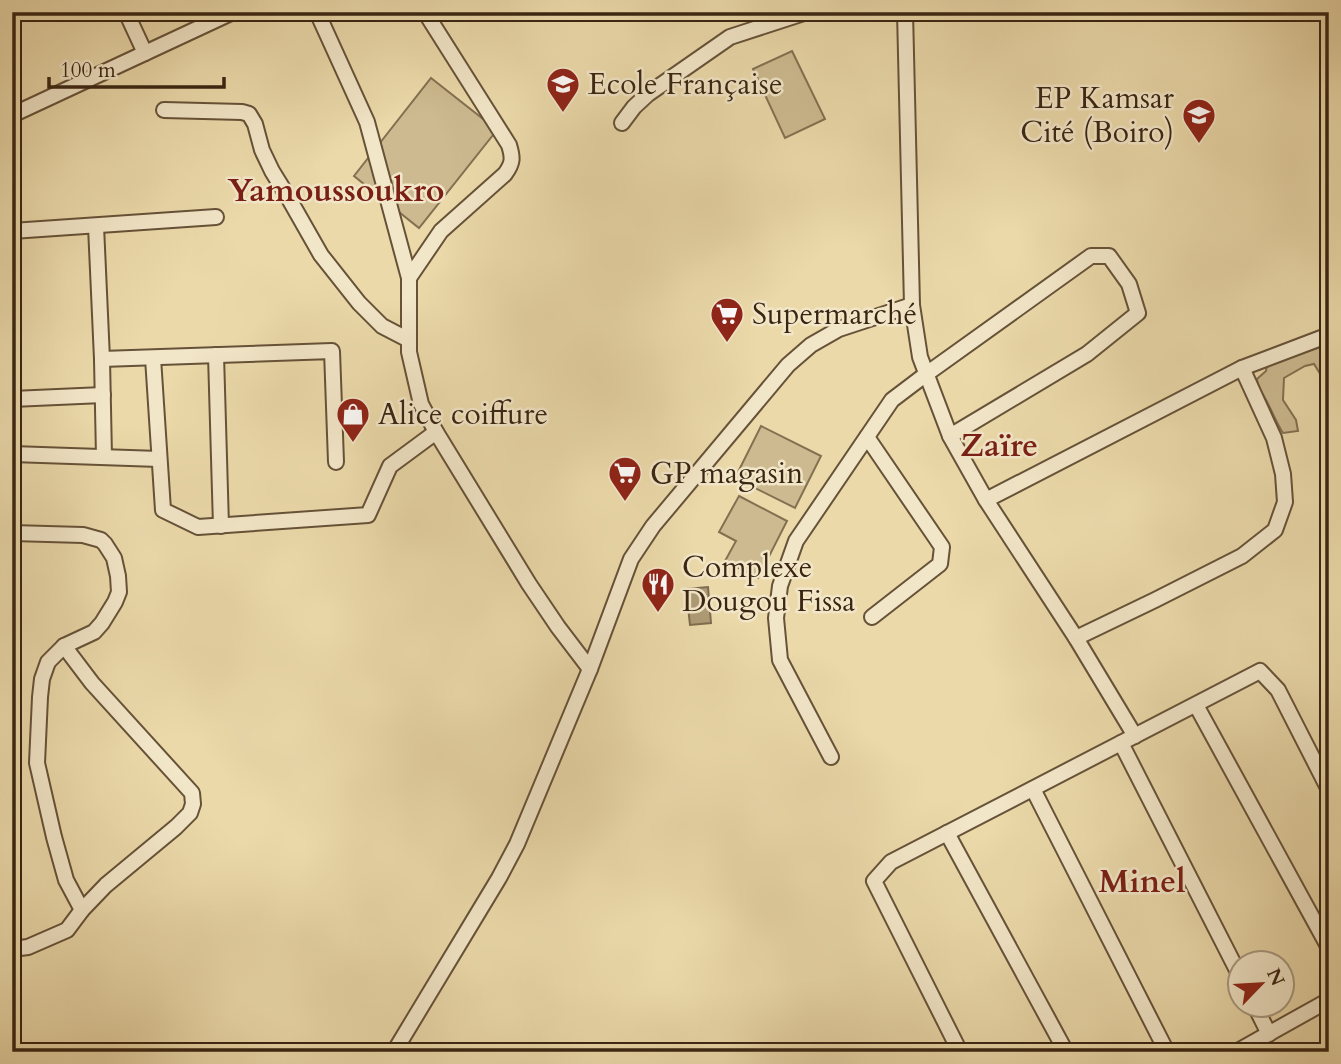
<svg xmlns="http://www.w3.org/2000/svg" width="1341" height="1064" font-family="Cardo,serif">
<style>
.green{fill:#cdba90;stroke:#837051;stroke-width:2}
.water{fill:#ae9c76;stroke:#7f6c4e;stroke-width:2}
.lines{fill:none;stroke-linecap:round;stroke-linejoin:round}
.minor-casing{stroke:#665238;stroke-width:18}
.minor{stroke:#f2e6c8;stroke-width:14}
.labels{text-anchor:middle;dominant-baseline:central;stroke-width:5;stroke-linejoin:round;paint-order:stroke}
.poi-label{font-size:30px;fill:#392512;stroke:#f2e6c8;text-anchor:start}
.neighbourhood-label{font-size:32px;font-weight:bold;fill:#7a1f14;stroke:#f2e6c8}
</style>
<rect width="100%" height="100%" fill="#ebd9aa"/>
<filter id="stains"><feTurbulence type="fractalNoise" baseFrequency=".00286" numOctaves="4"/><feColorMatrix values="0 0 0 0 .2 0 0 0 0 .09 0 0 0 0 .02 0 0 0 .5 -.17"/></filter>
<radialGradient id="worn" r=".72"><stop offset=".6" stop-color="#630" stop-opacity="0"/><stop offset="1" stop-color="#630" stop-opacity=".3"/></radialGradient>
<g class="green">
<polygon points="792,51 825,119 785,138 753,69"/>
<polygon points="431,78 497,130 419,228 354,176"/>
<path d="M1329,344v32l-7,1 -8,-13 -9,2 -21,12 -1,22 13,20 2,11 -15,2c-7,-11 -11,-22 -17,-33 -4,-8 -8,-12 -9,-21l9,-8 1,-6z"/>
<polygon points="761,426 821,456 795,508 735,478"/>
<polygon points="739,496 787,521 758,578 725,561 736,541 719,532"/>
</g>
<polygon class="water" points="708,587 711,623 690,625 686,589"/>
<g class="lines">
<defs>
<g id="minor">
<polyline points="126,12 145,53"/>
<polyline points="317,12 367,122 409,278"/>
<path d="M425,12l84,133c4,13 4,18 -4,29l-64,57 -32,47v74l12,52 15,28 93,152 29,43 32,42"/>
<polyline points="905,12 912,305 920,357 950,436 986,500 1076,638 1135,736"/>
<polyline points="1326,12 1329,17"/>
<polyline points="164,110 242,112 249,114 255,124 262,150 272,171 288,197 321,255 359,303 382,326 409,340"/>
<polyline points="12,115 233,12"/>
<polyline points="622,123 634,107 648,94 730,37 807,12"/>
<polyline points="96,226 102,359 104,457"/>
<polyline points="12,231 216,217"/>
<polyline points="216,355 221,526"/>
<polyline points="153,358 163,510 198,527 368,515 390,466 436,432"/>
<polyline points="102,359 332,351 336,462"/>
<polyline points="12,399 103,395"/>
<polyline points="867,437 942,547 940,564 872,617"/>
<polyline points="12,454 159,459"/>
<polyline points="986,500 1242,368 1329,335"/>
<polyline points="12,533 83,535 101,540 105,544 114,558 118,576 119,592 115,602 102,623 94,632 64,646 48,662 42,679 40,697 37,763 54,837 66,880 82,910"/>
<polyline points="1076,638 1155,600 1242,556 1275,530 1285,502 1283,474 1274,438 1242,368"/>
<polyline points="1196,705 1329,948"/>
<polyline points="1121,743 1240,976"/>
<polyline points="831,757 780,660 776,618 780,586 796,541 892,400 925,375 1091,256 1109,256 1129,284 1138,313 1087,354 950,436"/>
<polyline points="1033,789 1167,1052"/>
<polyline points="947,833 1066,1052"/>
<polyline points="12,949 28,947 67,930 82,910 106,885 176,827 190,813 193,804 192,793 92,683 64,646"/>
<polyline points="1254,1004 1269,1034"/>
<polyline points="394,1052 499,878 517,844 590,669 631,559 653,526 788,365 811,345 839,329 912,305"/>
<polyline points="960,1052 874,881 891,862 1260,671 1278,690 1329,790"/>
<polyline points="1236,1052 1329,1000"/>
</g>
</defs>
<use href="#minor" class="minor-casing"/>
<use href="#minor" class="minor"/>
</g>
<defs>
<symbol id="school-pin" viewBox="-11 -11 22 30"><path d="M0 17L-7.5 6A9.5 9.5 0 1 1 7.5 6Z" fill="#8f2418" stroke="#f2e6c8"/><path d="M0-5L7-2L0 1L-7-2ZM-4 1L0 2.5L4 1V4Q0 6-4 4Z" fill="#fff"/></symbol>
<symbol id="supermarket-pin" viewBox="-11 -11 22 30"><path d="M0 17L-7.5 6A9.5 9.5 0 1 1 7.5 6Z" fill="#8f2418" stroke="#f2e6c8"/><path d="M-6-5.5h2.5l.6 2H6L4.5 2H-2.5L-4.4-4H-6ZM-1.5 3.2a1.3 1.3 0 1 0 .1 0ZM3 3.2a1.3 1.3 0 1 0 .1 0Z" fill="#fff"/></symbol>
<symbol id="shop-pin" viewBox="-11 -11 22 30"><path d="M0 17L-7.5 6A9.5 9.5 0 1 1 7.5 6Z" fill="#8f2418" stroke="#f2e6c8"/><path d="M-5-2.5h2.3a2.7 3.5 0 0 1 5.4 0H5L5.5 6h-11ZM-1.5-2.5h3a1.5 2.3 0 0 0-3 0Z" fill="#fff"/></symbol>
<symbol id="restaurant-pin" viewBox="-11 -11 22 30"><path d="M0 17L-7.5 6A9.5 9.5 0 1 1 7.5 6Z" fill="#8f2418" stroke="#f2e6c8"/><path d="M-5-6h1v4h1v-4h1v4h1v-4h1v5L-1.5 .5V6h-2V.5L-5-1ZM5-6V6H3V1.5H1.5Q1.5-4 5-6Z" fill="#fff"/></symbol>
</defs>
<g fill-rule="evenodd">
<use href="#school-pin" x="544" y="65" width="38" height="52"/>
<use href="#school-pin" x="1180" y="96" width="38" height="52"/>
<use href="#supermarket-pin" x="708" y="295" width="38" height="52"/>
<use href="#shop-pin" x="334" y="395" width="38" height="52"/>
<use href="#supermarket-pin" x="606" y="454" width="38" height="52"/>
<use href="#restaurant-pin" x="639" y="565" width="38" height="52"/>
</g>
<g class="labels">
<g class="poi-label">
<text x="588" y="84">Ecole Française</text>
<text x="1174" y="98" text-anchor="end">EP Kamsar<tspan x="1174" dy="34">Cité (Boiro)</tspan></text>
<text x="752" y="314">Supermarché</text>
<text x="378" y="414">Alice coiffure</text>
<text x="650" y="473">GP magasin</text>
<text x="682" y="567">Complexe<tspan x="682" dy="34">Dougou Fissa</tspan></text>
</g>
<g class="neighbourhood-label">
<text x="336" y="191">Yamoussoukro</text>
<text x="999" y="446">Zaïre</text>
<text x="1142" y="882">Minel</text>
</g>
</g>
<rect width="1341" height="1064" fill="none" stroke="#ebd9aa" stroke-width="42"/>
<rect x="14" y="14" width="1313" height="1036" fill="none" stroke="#392512" stroke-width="3.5"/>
<rect x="21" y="21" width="1299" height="1022" fill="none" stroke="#392512" stroke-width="2"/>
<g transform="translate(1261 984) rotate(65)"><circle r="33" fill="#f2e6c8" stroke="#a8997f" stroke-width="2"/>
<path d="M0-5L12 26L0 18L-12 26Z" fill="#8f2418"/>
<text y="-10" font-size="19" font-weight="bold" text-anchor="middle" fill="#392512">N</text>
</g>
<path d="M49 77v10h175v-10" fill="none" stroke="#392512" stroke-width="3.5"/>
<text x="60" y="77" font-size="21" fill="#392512" stroke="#f2e6c8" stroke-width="5" paint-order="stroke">100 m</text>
<rect width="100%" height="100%" filter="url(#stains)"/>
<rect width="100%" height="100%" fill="url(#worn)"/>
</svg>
